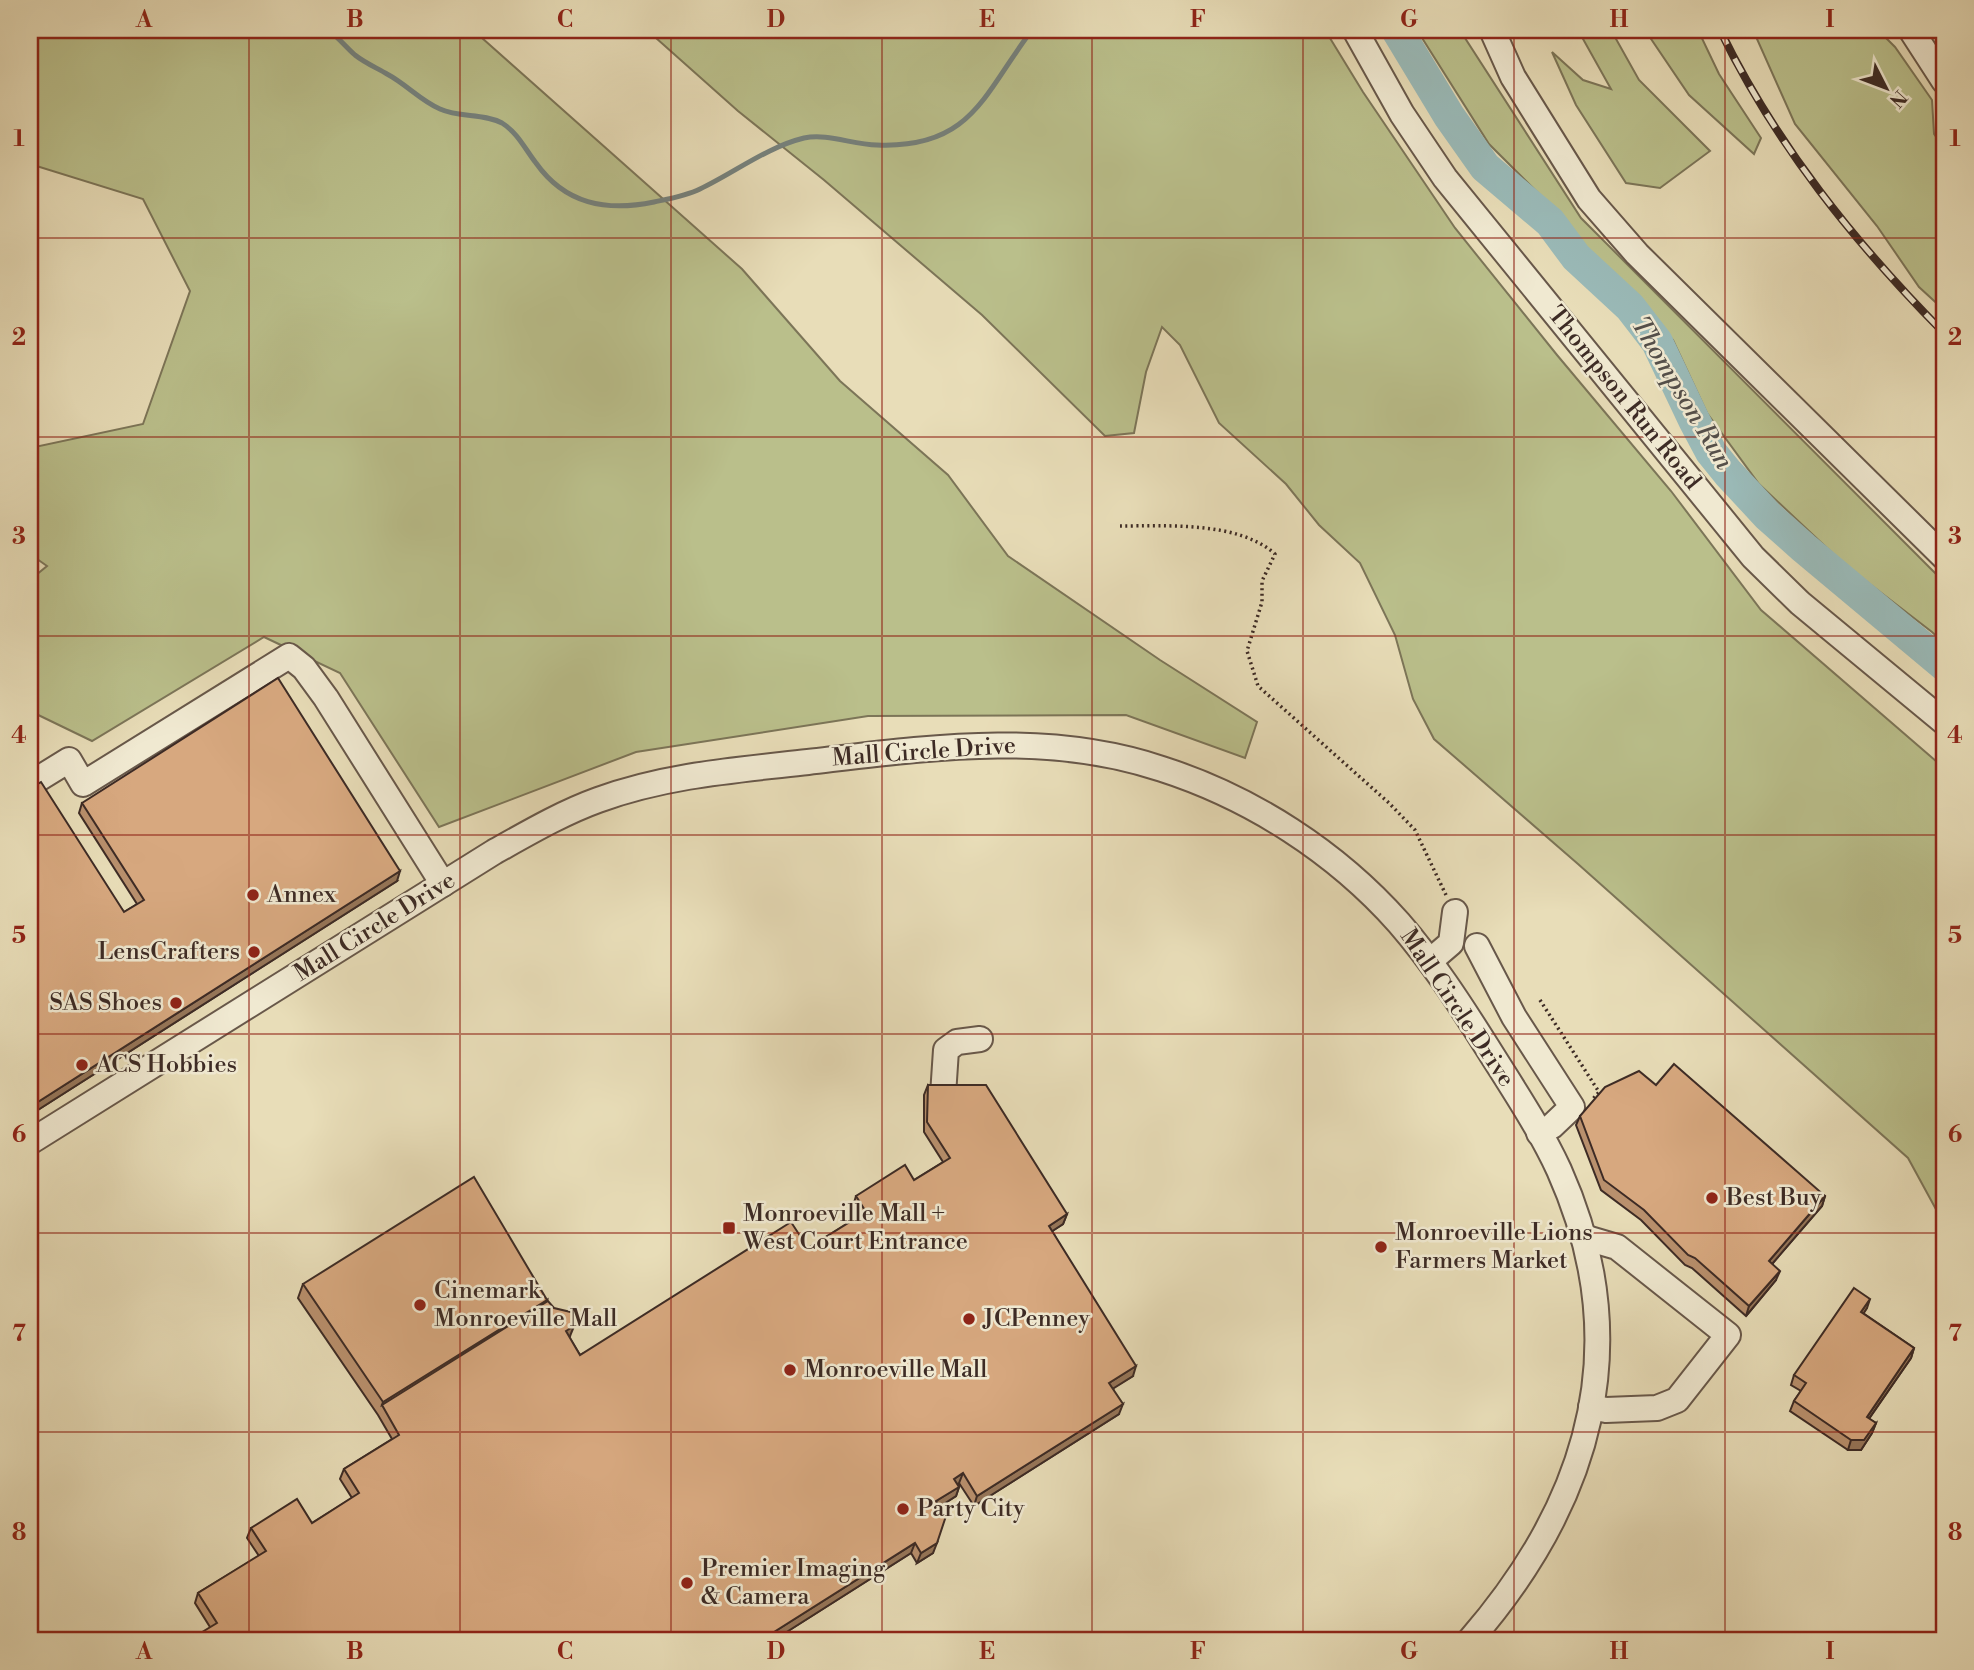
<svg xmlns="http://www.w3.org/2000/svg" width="1974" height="1670" font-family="'Libre Bodoni',serif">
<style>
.green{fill:#babf8b;stroke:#7c7558;stroke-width:2}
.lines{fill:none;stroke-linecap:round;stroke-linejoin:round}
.stream{stroke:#75817d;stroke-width:5}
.river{stroke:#9abab8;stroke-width:32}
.minor-casing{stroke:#68584a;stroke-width:28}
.path{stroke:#3d2b25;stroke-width:3.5;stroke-dasharray:2 3.5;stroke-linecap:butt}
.minor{stroke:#f0e9d1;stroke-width:24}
.rail-casing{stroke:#3d2b25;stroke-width:8}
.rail{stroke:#f0e9d1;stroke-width:5;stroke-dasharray:16;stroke-linecap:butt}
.wall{fill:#b9906d;stroke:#3d2b25;stroke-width:2}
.shaded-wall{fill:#967659;stroke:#3d2b25;stroke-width:2}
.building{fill:#d7a87f;stroke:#3d2b25;stroke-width:2}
.grid{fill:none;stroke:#8f2418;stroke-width:2;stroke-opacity:0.55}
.poi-dot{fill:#8f2418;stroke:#f0e9d1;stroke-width:2.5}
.labels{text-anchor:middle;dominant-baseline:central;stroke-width:5;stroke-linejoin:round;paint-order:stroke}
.street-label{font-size:24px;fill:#3d2b25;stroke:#f0e9d1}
.poi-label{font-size:24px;fill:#3d2b25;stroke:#f0e9d1;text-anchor:start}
.water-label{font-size:26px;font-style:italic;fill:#544f4a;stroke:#f0e9d1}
.neatline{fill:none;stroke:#8f2418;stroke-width:2.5}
.grid-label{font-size:23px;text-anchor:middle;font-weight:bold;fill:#8f2418}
</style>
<rect width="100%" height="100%" fill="#e8ddb8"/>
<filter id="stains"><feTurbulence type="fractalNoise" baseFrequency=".00286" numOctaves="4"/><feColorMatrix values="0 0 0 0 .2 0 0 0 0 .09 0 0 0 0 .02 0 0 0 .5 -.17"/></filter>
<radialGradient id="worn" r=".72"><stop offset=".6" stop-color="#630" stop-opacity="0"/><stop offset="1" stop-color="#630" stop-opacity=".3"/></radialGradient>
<g class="green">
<polygon points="30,30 473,30 742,269 840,381 948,475 1008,556 1160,660 1257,722 1245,758 1126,715 868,716 636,752 439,827 340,673 264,637 92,741 30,711 30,580 47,566 30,554 30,448 143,424 190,291 143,199 30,164"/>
<polygon points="647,30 1325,30 1363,92 1455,228 1557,355 1671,491 1761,610 1944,768 1944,1224 1908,1158 1578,864 1434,739 1413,699 1395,635 1360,563 1319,525 1286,484 1219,423 1180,345 1162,327 1146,372 1134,433 1105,436 982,315 824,180 738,111"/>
<polygon points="1417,30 1462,30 1465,38 1581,218 1944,582 1944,643 1932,632 1845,565 1759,484 1707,413 1673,340 1588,250 1545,200 1489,144"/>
<polygon points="1578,30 1611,30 1639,80 1710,151 1660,188 1626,183 1576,105 1552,52 1583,80 1611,89"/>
<polygon points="1645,30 1698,30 1719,74 1761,138 1754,154 1689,95"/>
<polygon points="1753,30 1878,30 1895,47 1932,100 1934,134 1944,148 1944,310 1919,287 1877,226 1795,124"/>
</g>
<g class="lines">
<path class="stream" d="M328,30c10,7 18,17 27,25 10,8 22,13 32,19 19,10 34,27 53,35 20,9 43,4 62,14 16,10 23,26 34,40 29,41 70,49 118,39 14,-3 32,-6 46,-13 34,-16 67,-42 104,-51 24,-5 49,7 73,7 95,4 107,-52 155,-115"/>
<polyline class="river" points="1397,30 1449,116 1485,167 1550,222 1576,257 1630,307 1657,342 1694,420 1711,452 1728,473 1768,516 1804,548 1944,665"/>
<defs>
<g id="minor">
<polyline points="1355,30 1402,114 1445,178 1753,557 1800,603 1944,722"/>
<polyline points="1492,30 1513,77 1589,199 1637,254 1944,557"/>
<polyline points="1911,30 1944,81"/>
<polyline points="30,784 69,760 83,784 289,656 304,668 326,698 443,884"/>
<polyline points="1477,946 1514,1017 1572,1107 1552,1126 1539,1133"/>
<polyline points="1430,961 1451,943 1455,912"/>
<polyline points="943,1095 946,1050 957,1042 980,1039"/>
<path d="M30,1142l464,-290c34,-19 68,-39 104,-52 68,-25 139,-30 210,-38 119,-14 238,-32 354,7 90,29 174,83 237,154 33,38 61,81 88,124 25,40 52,80 72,123 78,174 31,332 -89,470"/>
<polyline points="1583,1237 1617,1247 1728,1335 1677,1400 1657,1408 1606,1410 1591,1407"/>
</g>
</defs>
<use href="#minor" class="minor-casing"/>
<g class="path">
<path d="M1120,526c47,0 118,-5 155,28l-13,27v21l-15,49 11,35 131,117 26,27 31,65"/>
<polyline points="1540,1000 1599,1092 1592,1100"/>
</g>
<use href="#minor" class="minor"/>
<defs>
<path id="rail" d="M1720,30c56,115 135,213 224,303"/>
</defs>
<use href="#rail" class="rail-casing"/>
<use href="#rail" class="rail"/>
</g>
<g class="wall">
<polygon points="30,788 124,912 137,904 79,813 82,803 397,881 30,1115"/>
<polygon points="928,1085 1067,1214 1063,1224 1052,1231 1133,1376 1113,1388 1119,1414 974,1506 959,1483 958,1484 959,1487 956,1496 940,1506 933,1553 917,1563 911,1553 777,1638 210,1627 195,1603 198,1593 259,1556 247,1538 251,1528 312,1523 352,1498 340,1479 344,1469 392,1439 378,1415 298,1298 303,1284 547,1300 546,1302 570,1336 569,1337 580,1355 808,1248 859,1216 853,1206 856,1196 914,1180 943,1162 924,1132 924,1095"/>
<polygon points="1656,1085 1825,1196 1822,1206 1772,1264 1776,1280 1746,1316 1692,1268 1685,1265 1641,1220 1601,1190 1576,1125 1580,1116"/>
<polygon points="1867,1308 1863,1313 1914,1348 1911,1358 1869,1419 1876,1423 1872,1433 1861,1450 1848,1450 1790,1411 1794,1401 1801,1391 1791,1385 1794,1375"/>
</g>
<g class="shaded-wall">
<polygon points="400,871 397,881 30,1115 30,1107"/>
<polygon points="1825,1196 1822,1206 1766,1271 1769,1261"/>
<polygon points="1067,1214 1063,1224 1045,1236 1049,1226"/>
<polygon points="1780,1271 1776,1280 1746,1316 1749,1306"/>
<polygon points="1870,1299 1867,1308 1858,1322 1861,1312"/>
<polygon points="547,1300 542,1313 382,1405 383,1402"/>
<polygon points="579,1314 570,1336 562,1341 566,1331"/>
<polygon points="1914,1348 1911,1358 1863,1427 1867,1417"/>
<polygon points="1136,1366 1133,1376 1106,1393 1109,1383"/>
<polygon points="1123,1404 1119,1414 974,1506 977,1496"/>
<polygon points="1876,1423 1872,1433 1861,1450 1848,1450 1851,1440"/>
<polygon points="963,1473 959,1483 951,1489 954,1479"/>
<polygon points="959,1487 956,1496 933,1511 936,1501"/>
<polygon points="915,1543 911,1553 774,1640 774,1632"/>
<polygon points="937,1543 933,1553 917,1563 921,1553"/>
</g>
<g class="building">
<polygon points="278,678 400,871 30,1107 30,788 41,782 124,912 144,900 82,803"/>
<polygon points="1674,1064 1825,1196 1769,1261 1780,1271 1749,1306 1695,1258 1688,1255 1644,1210 1604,1180 1580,1116 1605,1087 1639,1071 1656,1085"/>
<polygon points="928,1085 986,1085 1067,1214 1049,1226 1136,1366 1109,1383 1123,1404 977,1496 963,1473 954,1479 959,1487 936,1501 946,1516 937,1543 921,1553 915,1543 774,1632 779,1640 189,1640 217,1623 198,1593 266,1551 251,1528 297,1499 312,1523 359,1493 344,1469 399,1435 382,1405 548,1301 554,1308 579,1314 574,1326 566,1331 580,1355 791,1222 808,1248 866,1212 856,1196 905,1165 914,1180 950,1158 927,1122"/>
<polygon points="474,1177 547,1300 383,1402 303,1284"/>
<polygon points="1854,1288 1870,1299 1861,1312 1914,1348 1867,1417 1876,1423 1864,1440 1851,1440 1794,1401 1806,1383 1794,1375"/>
</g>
<path class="grid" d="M249,30v1610M460,30v1610M671,30v1610M882,30v1610M1092,30v1610M1303,30v1610M1514,30v1610M1725,30v1610M30,238h1914M30,437h1914M30,636h1914M30,835h1914M30,1034h1914M30,1233h1914M30,1432h1914"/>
<g class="poi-dot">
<circle cx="253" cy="895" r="7"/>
<circle cx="254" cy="952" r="7"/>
<circle cx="176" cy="1003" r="7"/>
<circle cx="82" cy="1065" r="7"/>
<circle cx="1712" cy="1198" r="7"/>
<rect x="722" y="1221" width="14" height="14" rx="3.5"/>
<circle cx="1381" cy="1247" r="7"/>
<circle cx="420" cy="1305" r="7"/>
<circle cx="969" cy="1319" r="7"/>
<circle cx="790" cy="1370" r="7"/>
<circle cx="903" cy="1509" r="7"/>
<circle cx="687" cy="1583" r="7"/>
</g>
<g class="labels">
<g class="street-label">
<text transform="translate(1624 398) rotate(51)">Thompson Run Road</text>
<text transform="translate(924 752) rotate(-4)">Mall Circle Drive</text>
<text transform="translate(375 927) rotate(-32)">Mall Circle Drive</text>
<text transform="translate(1457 1008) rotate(56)">Mall Circle Drive</text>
</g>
<g class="poi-label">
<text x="267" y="895">Annex</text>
<text x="240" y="952" text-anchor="end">LensCrafters</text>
<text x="162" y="1003" text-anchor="end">SAS Shoes</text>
<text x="96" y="1065">ACS Hobbies</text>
<text x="1726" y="1198">Best Buy</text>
<text x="743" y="1214">Monroeville Mall +<tspan x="743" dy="28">West Court Entrance</tspan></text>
<text x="1395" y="1233">Monroeville Lions<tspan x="1395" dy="28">Farmers Market</tspan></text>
<text x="434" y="1291">Cinemark<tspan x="434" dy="28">Monroeville Mall</tspan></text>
<text x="983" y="1319">JCPenney</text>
<text x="804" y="1370">Monroeville Mall</text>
<text x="917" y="1509">Party City</text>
<text x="701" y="1569">Premier Imaging<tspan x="701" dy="28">&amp; Camera</tspan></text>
</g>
<g class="water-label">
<text transform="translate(1682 393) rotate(59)">Thompson Run</text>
</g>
</g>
<rect width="1974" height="1670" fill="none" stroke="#e8ddb8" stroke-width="77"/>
<g transform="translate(1886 88) rotate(132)" stroke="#f0e9d1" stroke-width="5" paint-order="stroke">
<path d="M0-5L12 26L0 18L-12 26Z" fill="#3d2b25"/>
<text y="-10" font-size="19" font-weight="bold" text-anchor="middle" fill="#3d2b25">N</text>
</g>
<rect x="38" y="38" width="1898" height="1594" class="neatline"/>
<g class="grid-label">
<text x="144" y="27">A</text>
<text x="355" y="27">B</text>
<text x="565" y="27">C</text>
<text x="776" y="27">D</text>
<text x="987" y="27">E</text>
<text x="1198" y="27">F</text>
<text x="1409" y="27">G</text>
<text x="1619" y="27">H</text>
<text x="1830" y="27">I</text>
<text x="19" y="146">1</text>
<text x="1955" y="146">1</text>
<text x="19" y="345">2</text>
<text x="1955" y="345">2</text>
<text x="19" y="544">3</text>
<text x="1955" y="544">3</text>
<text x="19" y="743">4</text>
<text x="1955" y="743">4</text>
<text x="19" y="943">5</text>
<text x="1955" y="943">5</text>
<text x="19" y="1142">6</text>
<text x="1955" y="1142">6</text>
<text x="19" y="1341">7</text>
<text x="1955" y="1341">7</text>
<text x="19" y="1540">8</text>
<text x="1955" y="1540">8</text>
<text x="144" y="1659">A</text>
<text x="355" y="1659">B</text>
<text x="565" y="1659">C</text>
<text x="776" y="1659">D</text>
<text x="987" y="1659">E</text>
<text x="1198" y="1659">F</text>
<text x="1409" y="1659">G</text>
<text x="1619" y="1659">H</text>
<text x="1830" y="1659">I</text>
</g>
<rect width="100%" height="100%" filter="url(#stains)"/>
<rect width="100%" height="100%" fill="url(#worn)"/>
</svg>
